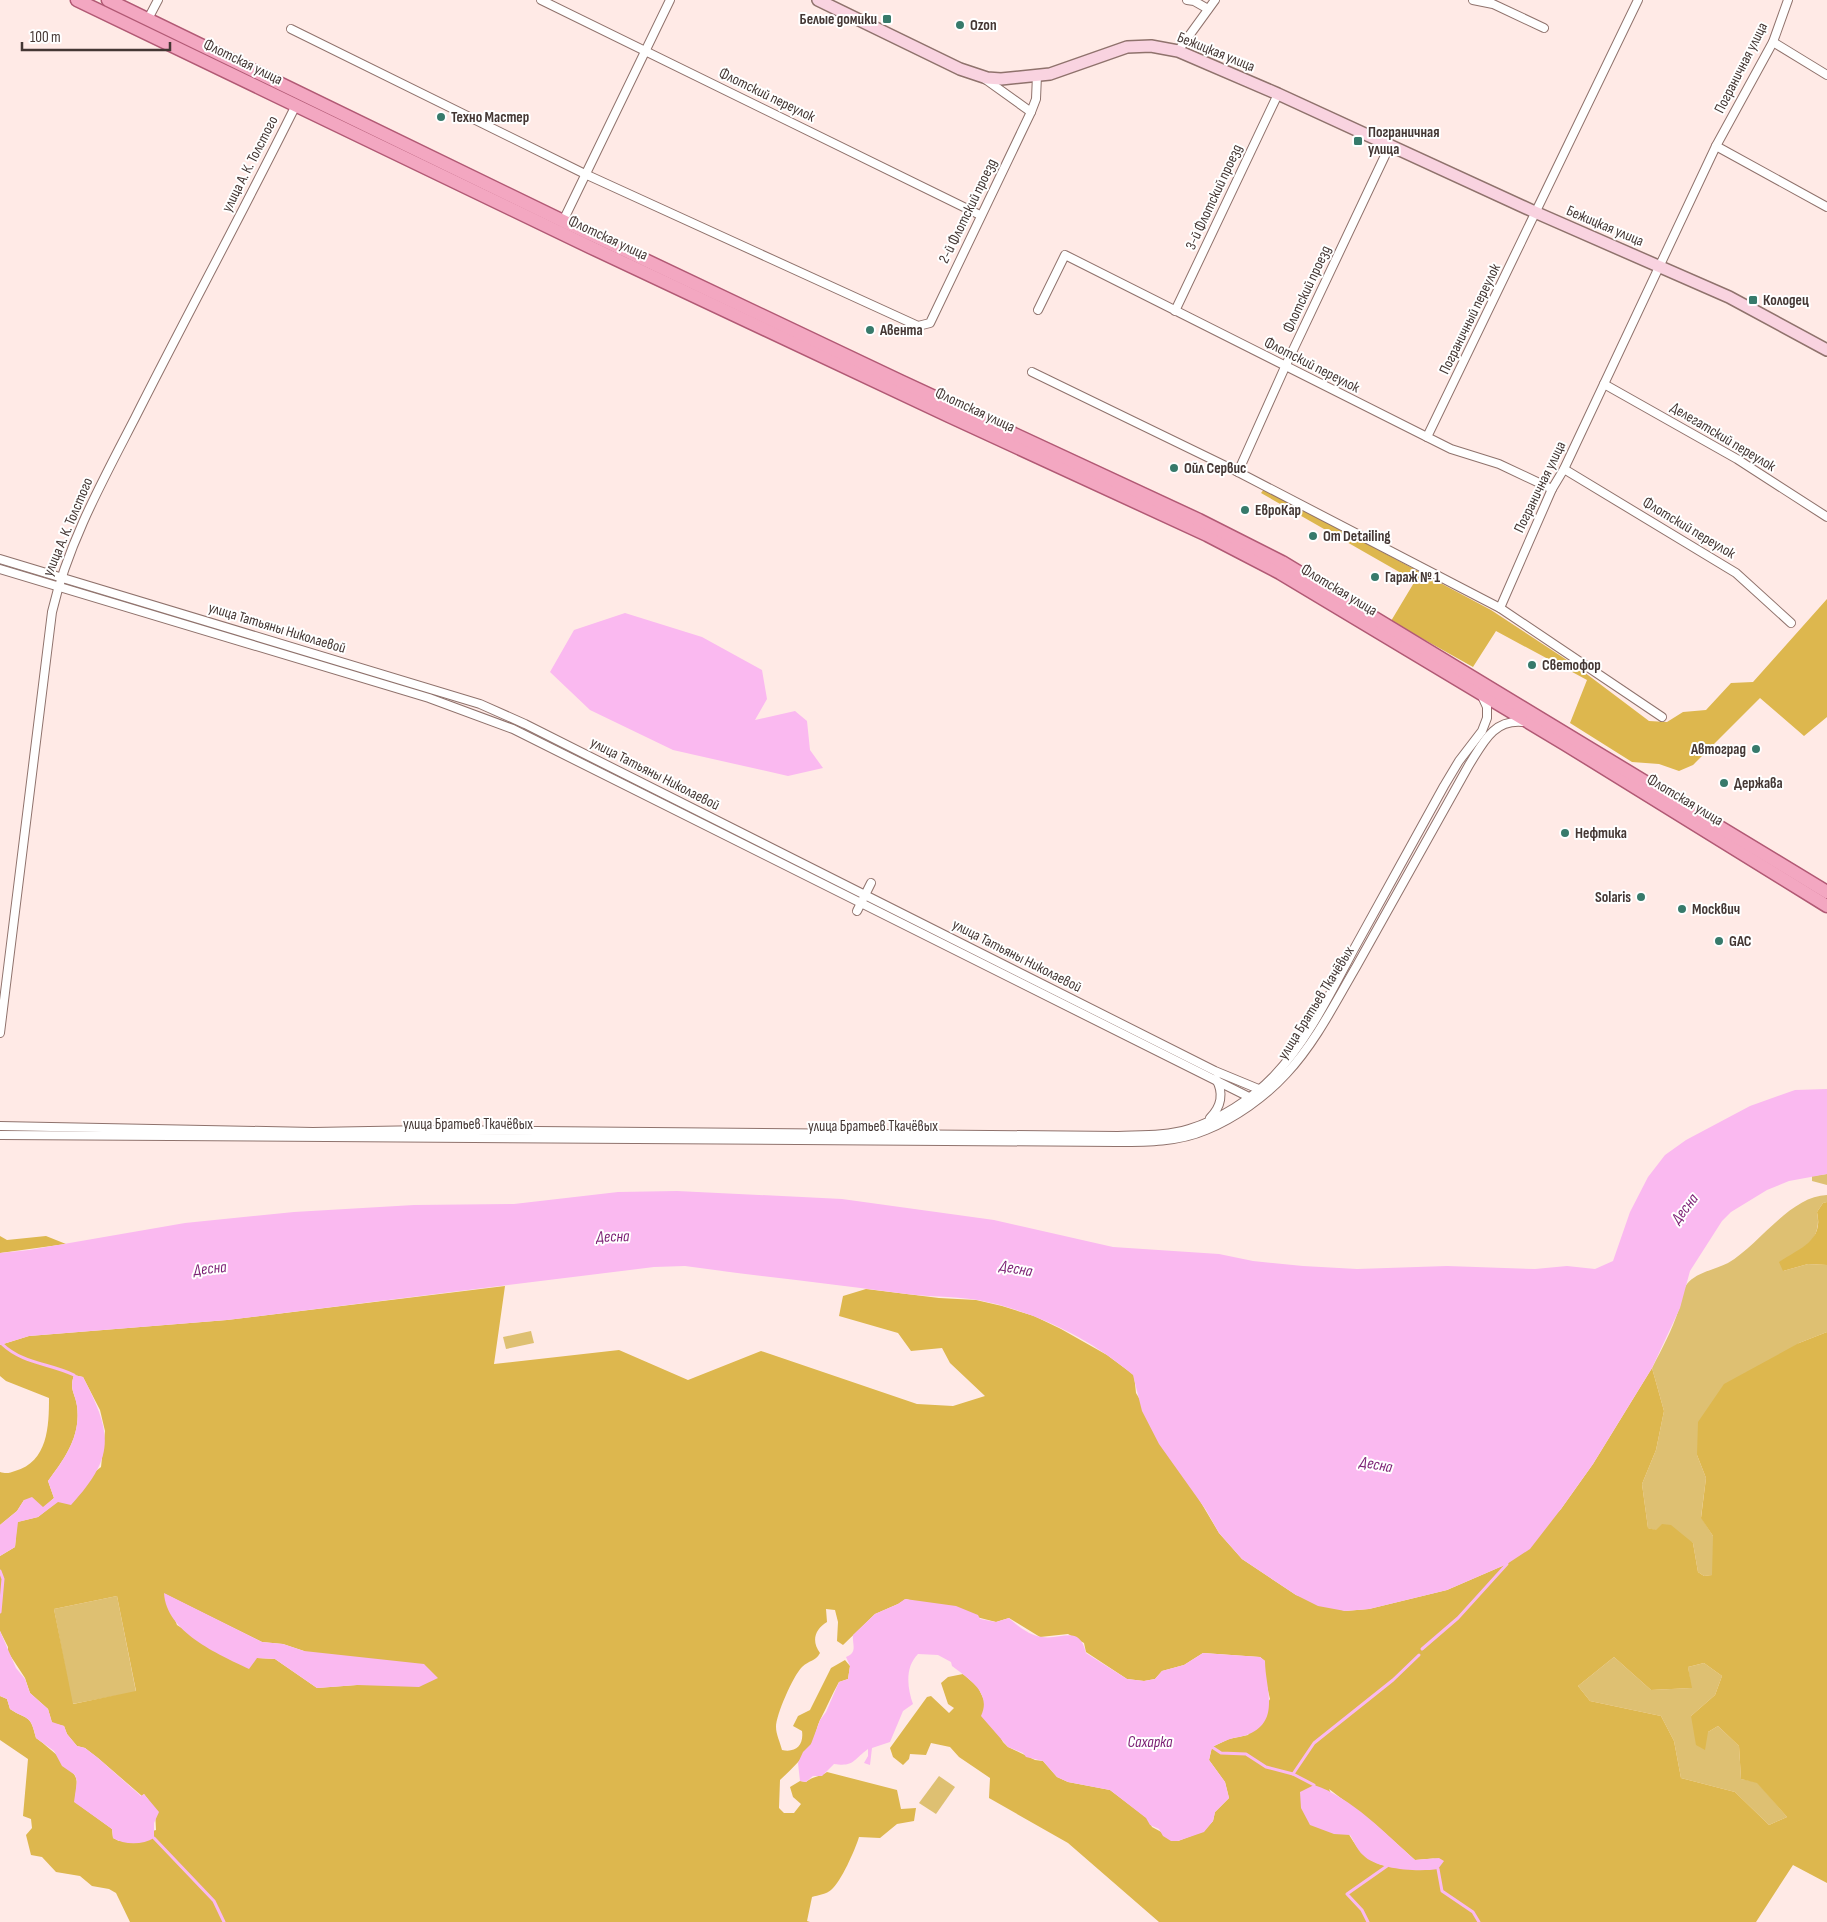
<svg xmlns="http://www.w3.org/2000/svg" width="1827" height="1922" font-family="'Sofia Sans Condensed',sans-serif">
<style>
.green{fill:#dec072}
.forest{fill:#ddb74e;fill-rule:evenodd}
.water{fill:#fab9f0}
.lines{fill:none;stroke-linecap:round;stroke-linejoin:round}
.stream{stroke:#fab9f0;stroke-width:3}
.street-casing{stroke:#8f726c;stroke-width:10}
.secondary-casing{stroke:#8f726c;stroke-width:14}
.primary-casing{stroke:#b15974;stroke-width:15}
.street{stroke:#fff;stroke-width:8}
.secondary{stroke:#f9d3e0;stroke-width:11}
.primary{stroke:#f3a7c1;stroke-width:12}
.poi-dot{fill:#377a6b;stroke:#fff;stroke-width:2}
.labels{text-anchor:middle;dominant-baseline:central;stroke-width:4;stroke-linejoin:round;paint-order:stroke}
.poi-label{font-size:15px;font-weight:bold;fill:#443734;stroke:#fff;text-anchor:start}
.street-label{font-size:15px;fill:#443734;stroke:#fff}
.water-label{font-size:16px;font-style:italic;fill:#7a1d72;stroke:#fff}
</style>
<rect width="100%" height="100%" fill="#ffeae6"/>
<g class="green">
<polygon points="1827,1174 1827,1185 1812,1181 1812,1176"/>
<path d="M1827,1195v7l-4,1 -6,9c6,27 -16,41 -34,59l25,-7 19,1v67l-28,11 -102,112 9,23 -5,39 12,19v39l-9,1 -6,-4 -5,-29 -45,-15 -6,-44 14,-34 8,-39 -12,-43c10,-19 20,-38 27,-59 3,-8 3,-18 8,-25 8,-11 29,-15 41,-21 31,-18 62,-67 99,-68z"/>
<polygon points="531,1331 534,1343 506,1349 503,1337"/>
<polygon points="117,1596 136,1692 72,1704 54,1609"/>
<polygon points="1614,1657 1651,1690 1691,1688 1688,1667 1704,1663 1722,1676 1715,1695 1691,1716 1708,1732 1718,1726 1739,1746 1741,1779 1757,1782 1787,1817 1769,1825 1735,1792 1681,1778 1674,1741 1661,1716 1590,1701 1578,1686"/>
<polygon points="939,1776 955,1787 936,1814 919,1803"/>
</g>
<g class="forest">
<polygon points="1264,489 1491,610 1576,666 1649,721 1667,722 1683,712 1706,710 1731,683 1753,682 1827,599 1827,717 1804,736 1760,698 1693,765 1679,771 1659,764 1632,762 1570,723 1587,680 1496,631 1473,667 1391,621 1415,581 1261,493"/>
<path d="M1827,1202v63l-19,-1 -25,7 -4,-9c21,-14 45,-21 38,-50l6,-9z"/>
<polygon points="0,1236 7,1240 46,1236 66,1244 0,1253"/>
<path d="M505,1286l-11,78 125,-14 69,30 73,-29 156,53 36,2 32,-10 -35,-33 -8,-15 -31,3 -13,-18 -59,-17 4,-20 23,-7 73,9 37,2 26,6 32,10 27,13 46,26 27,20 2,18 83,140 23,26 54,36 49,16 24,-2 78,-19 60,-26 54,-55 32,-45 59,-96 12,43 -8,39 -14,34 6,44 8,2 6,-6 9,1 22,18 5,29 6,4 8,-1 1,-39 -12,-18 5,-40 -9,-23 1,-33 26,-38 75,-41 28,-11v551l-34,-18 -37,57h-597l-91,-79 -79,-45 1,-20 -31,-21 -9,-10 -19,-4 -5,12 -16,-1 -1,5 -6,6 -10,-8 -3,-9 37,-51 4,-1 18,17 5,-5 -6,-4 -7,-21 7,-6 15,-3 15,13 6,13 1,9 18,33 5,5 27,13 8,1 14,16 11,5 42,8 37,28 5,9 26,14 26,-10 9,-10 2,-9 14,-14 -4,-16 -16,-22 3,-13 17,-8 19,-4 22,-36 -5,-21v-17l-5,-4 -57,-4 -19,12 -22,6 -7,8 -11,2 -17,-2 -41,-27 -2,-9 -16,-9 -28,3 -31,-19 -13,4 -90,-23 -8,5 -23,10 -32,31 -6,-4 1,-19 -3,-12 -9,-1 1,13c-12,7 -16,19 -7,31 -5,9 -11,7 -18,14 -9,9 -26,48 -26,60 0,7 4,15 6,23 14,3 22,-5 20,-19l-9,-5 5,-10 12,-6 21,-42 14,-8 5,6 -2,13 -9,3c-7,12 -12,25 -19,38 -3,6 -4,14 -7,21 -7,14 -21,28 -33,39l-1,28 5,5h10l7,-9 -8,-7 -3,-10 10,-6 6,1c7,-6 14,-5 21,-10l70,18 4,19 15,-1 -2,13 -17,3 -17,14 -21,-1c-4,13 -18,45 -28,53 -4,4 -13,5 -19,7l-5,24 3,1h-680l-14,-29 -7,-4 -17,-3 -12,-10 -24,-4 -14,-15 -11,-2 -5,-20 6,-7 -1,-9 -8,-3 5,-57 -28,-19v-44l7,3 3,10c18,12 20,4 26,29 10,7 36,29 40,40 2,7 -1,17 -1,24l37,27 1,9 6,3 37,-11 -1,-21 -11,-15 -2,2 -44,-38 -13,-10 -8,-2 -10,-12 -3,-8 -12,-3 -4,-14 -18,-16 -5,-15 -17,-26v-5l-8,-16v-75l15,-9 2,-25 21,-5 63,-50 4,-36 -5,-21 -17,-33 -9,-2c-5,15 1,17 3,31 4,30 -12,52 -29,75l6,17 -11,10 -19,-8 -7,11 -17,14v-53c6,2 10,1 15,-1 33,-9 34,-45 34,-73l-43,-17 -6,-5v-31l29,-9 198,-16zM165,1594l97,48 21,2 21,7 53,34 -40,3 -42,-29 -18,-1 -26,2 -54,-35zM117,1596l19,95 -63,13 -19,-95zM1614,1657l37,33 41,-2 -4,-21 16,-4 18,13 -7,19 -24,21 5,29 9,5 3,-18 10,-6 21,20 2,33 16,4 30,34 -18,8 -34,-33 -54,-14 -7,-37 -13,-25 -71,-15 -12,-15zM1329,1789l47,36 39,35 24,-2c-13,2 -41,10 -53,8 -34,-7 -44,-49 -57,-77z"/>
</g>
<g class="water">
<polygon points="625,613 702,637 762,670 767,699 755,720 795,711 807,721 810,750 823,768 788,776 673,750 590,710 550,672 574,630"/>
<path d="M1827,1089v85l-38,7 -22,9 -36,22 -9,9 -32,50 -10,37 -28,60 -59,96 -32,45 -31,40 -23,15 -60,26 -78,19 -24,2 -27,-5 -22,-11 -54,-36 -23,-26 -13,-23 -47,-66 -17,-33 -9,-36c-43,-37 -99,-64 -155,-75 -26,-4 -53,-3 -79,-7 -72,-10 -143,-17 -214,-27l-31,1 -427,53 -198,16 -29,9v-92l29,-3 156,-27 109,-11 120,-7 100,-1 104,-12 59,-1 165,8 152,21 119,27 106,7 34,7 50,5 54,3 90,-3 88,3 32,-3 28,3 18,-8 17,-49 18,-35 17,-22 21,-15 64,-34 45,-16z"/>
<path d="M74,1375l9,2c29,56 33,79 -12,128l-13,-3 -20,15 -20,5 -3,25 -15,9v-31l17,-14 7,-11 8,-3 11,10 11,-9 -6,-17c17,-23 33,-45 29,-75 -2,-14 -8,-16 -3,-31z"/>
<path d="M164,1593l98,49 21,2 21,7 120,13 14,14 -19,9 -62,-2 -40,3 -42,-29 -18,-1 -8,11c-31,-15 -83,-37 -85,-76z"/>
<path d="M905,1599l51,7 22,9 2,4 16,3 13,-4c8,8 22,18 33,19 21,3 37,-13 44,16l41,26 17,2 11,-2 7,-8 22,-6 19,-12 57,4 5,4c0,27 16,59 -16,73 -6,3 -13,3 -19,5 -6,2 -12,5 -18,8l-3,13 16,22 4,16 -14,14 -2,9 -9,11 -26,9h-7l-8,-5 -4,-7 -9,-4 -4,-7 -36,-28 -42,-8 -11,-5 -14,-16 -17,-4 -3,-4 -15,-6 -27,-31c11,-23 -12,-37 -29,-50l-1,-4 -13,-7 -20,-1c-13,13 -11,33 -5,50l-10,7 -13,31 -18,6 -2,17 -6,-2 4,-7v-7c-15,11 -14,18 -34,15l-12,12h-9l-7,6 -6,-1 -2,-18 5,-11 8,-8 9,-24 6,-8 13,-30 9,-3 2,-13 -4,-9c12,-4 6,-13 7,-22l22,-21 23,-10z"/>
<path d="M0,1631l16,37 9,11 5,14 18,16 4,13 12,4 3,8 10,12 8,2 13,10 43,38 3,-2 15,18 -5,11v15c-11,7 -30,7 -41,0l-1,-9 -38,-27 3,-21 -2,-6 -13,-9 -8,-15 -18,-13c-6,-25 -8,-17 -26,-29l-3,-10 -7,-3z"/>
<path d="M1314,1785c37,12 72,49 101,75l24,-2 5,3 -6,8c-19,3 -61,1 -75,-14 -6,-5 -9,-14 -13,-20l-16,-1 -24,-9 -9,-17 -1,-16z"/>
</g>
<g class="lines">
<g class="stream">
<path d="M2,1344c21,20 47,19 72,31"/>
<polyline points="0,1571 3,1579 0,1612"/>
<polyline points="1422,1649 1458,1618 1507,1564"/>
<polyline points="1212,1747 1221,1753 1246,1754 1266,1767 1293,1774 1314,1785"/>
<polyline points="1293,1774 1314,1743 1393,1680 1419,1655"/>
<polyline points="154,1838 214,1901 224,1922"/>
<polyline points="1438,1869 1442,1891 1473,1912 1479,1922"/>
<polyline points="1368,1922 1362,1910 1347,1894 1387,1866"/>
</g>
<defs>
<g id="street">
<polyline points="541,0 980,215"/>
<polyline points="1187,0 1194,1 1208,9"/>
<polyline points="1473,0 1493,4 1544,28"/>
<polyline points="148,19 158,0"/>
<polyline points="291,29 585,174 918,326 930,323 1031,112"/>
<polyline points="1773,42 1827,75"/>
<polyline points="1178,51 1215,0"/>
<polyline points="985,79 1031,112 1036,99 1037,75"/>
<polyline points="1716,146 1827,207"/>
<polyline points="563,221 670,0"/>
<polyline points="1038,310 1065,255 1427,437 1451,449 1499,464 1552,489"/>
<polyline points="1175,311 1278,94"/>
<polyline points="1032,372 1238,472 1500,608 1662,717"/>
<polyline points="1604,384 1737,459 1827,517"/>
<polyline points="1427,437 1638,0"/>
<polyline points="1564,469 1736,573 1791,623"/>
<polyline points="1238,472 1285,367 1390,145"/>
<polyline points="0,559 480,704 525,724 1215,1071 1261,1090"/>
<polyline points="0,569 429,698 513,729 1251,1098"/>
<polyline points="1500,608 1552,489 1564,469 1716,146 1773,42 1788,0"/>
<polyline points="857,911 871,883"/>
<path d="M0,1033l52,-421c16,-69 51,-132 83,-194 53,-105 109,-208 161,-313"/>
<path d="M1210,1118c11,-11 14,-25 6,-39"/>
<path d="M0,1126l313,6 113,-2 692,6c24,-1 48,0 71,-7 30,-9 63,-30 84,-52 34,-35 58,-85 81,-128 30,-54 60,-109 90,-163l15,-25 23,-30 5,-13v-11l-5,-11"/>
<path d="M0,1135l1117,7c30,0 61,0 89,-12 29,-12 59,-33 80,-56 29,-31 49,-71 70,-107 38,-67 75,-135 113,-202 14,-22 24,-46 54,-43"/>
</g>
<polyline id="secondary" points="818,0 960,69 987,78 1001,79 1050,74 1127,47 1151,46 1178,51 1278,94 1537,213 1729,297 1827,350"/>
<g id="primary">
<polyline points="77,0 590,247 949,416 1207,535 1280,573 1565,744 1827,906"/>
<polyline points="108,0 563,221 900,381 1199,520 1282,562 1827,892"/>
</g>
</defs>
<use href="#street" class="street-casing"/>
<use href="#secondary" class="secondary-casing"/>
<use href="#primary" class="primary-casing"/>
<use href="#street" class="street"/>
<use href="#secondary" class="secondary"/>
<use href="#primary" class="primary"/>
</g>
<g class="poi-dot">
<rect x="882" y="14" width="10" height="10" rx="2.5"/>
<circle cx="960" cy="25" r="5"/>
<circle cx="441" cy="117" r="5"/>
<rect x="1353" y="136" width="10" height="10" rx="2.5"/>
<rect x="1748" y="295" width="10" height="10" rx="2.5"/>
<circle cx="870" cy="330" r="5"/>
<circle cx="1174" cy="468" r="5"/>
<circle cx="1245" cy="510" r="5"/>
<circle cx="1313" cy="536" r="5"/>
<circle cx="1375" cy="577" r="5"/>
<circle cx="1532" cy="665" r="5"/>
<circle cx="1756" cy="749" r="5"/>
<circle cx="1724" cy="783" r="5"/>
<circle cx="1565" cy="833" r="5"/>
<circle cx="1641" cy="897" r="5"/>
<circle cx="1682" cy="909" r="5"/>
<circle cx="1719" cy="941" r="5"/>
</g>
<g class="labels">
<g class="poi-label">
<text x="877" y="19" text-anchor="end">Белые домики</text>
<text x="970" y="25">Ozon</text>
<text x="451" y="117">Техно Мастер</text>
<text x="1368" y="132">Пограничная<tspan x="1368" dy="17">улица</tspan></text>
<text x="1763" y="300">Колодец</text>
<text x="880" y="330">Авента</text>
<text x="1184" y="468">Ойл Сервис</text>
<text x="1255" y="510">ЕвроКар</text>
<text x="1323" y="536">Om Detailing</text>
<text x="1385" y="577">Гараж № 1</text>
<text x="1542" y="665">Светофор</text>
<text x="1746" y="749" text-anchor="end">Автоград</text>
<text x="1734" y="783">Держава</text>
<text x="1575" y="833">Нефтика</text>
<text x="1631" y="897" text-anchor="end">Solaris</text>
<text x="1692" y="909">Москвич</text>
<text x="1729" y="941">GAC</text>
</g>
<g class="street-label">
<text transform="translate(1216 52) rotate(22)">Бежицкая улица</text>
<text transform="translate(243 62) rotate(26)">Флотская улица</text>
<text transform="translate(1741 68) rotate(-63)">Пограничная улица</text>
<text transform="translate(767 95) rotate(26)">Флотский переулок</text>
<text transform="translate(250 164) rotate(-63)">улица А. К. Толстого</text>
<text transform="translate(1214 197) rotate(-65)">3-й Флотский проезд</text>
<text transform="translate(968 211) rotate(-64)">2-й Флотский проезд</text>
<text transform="translate(1605 226) rotate(23)">Бежицкая улица</text>
<text transform="translate(608 238) rotate(25)">Флотская улица</text>
<text transform="translate(1307 289) rotate(-65)">Флотский проезд</text>
<text transform="translate(1470 319) rotate(-64)">Пограничный переулок</text>
<text transform="translate(1312 365) rotate(27)">Флотский переулок</text>
<text transform="translate(975 410) rotate(25)">Флотская улица</text>
<text transform="translate(1723 437) rotate(31)">Делегатский переулок</text>
<text transform="translate(1540 487) rotate(-64)">Пограничная улица</text>
<text transform="translate(68 527) rotate(-67)">улица А. К. Толстого</text>
<text transform="translate(1689 528) rotate(31)">Флотский переулок</text>
<text transform="translate(1339 590) rotate(31)">Флотская улица</text>
<text transform="translate(277 628) rotate(17)">улица Татьяны Николаевой</text>
<text transform="translate(655 774) rotate(27)">улица Татьяны Николаевой</text>
<text transform="translate(1685 800) rotate(31)">Флотская улица</text>
<text transform="translate(1017 956) rotate(27)">улица Татьяны Николаевой</text>
<text transform="translate(1316 1003) rotate(-58)">улица Братьев Ткачёвых</text>
<text x="468" y="1124">улица Братьев Ткачёвых</text>
<text x="873" y="1126">улица Братьев Ткачёвых</text>
</g>
<g class="water-label">
<text transform="translate(1685 1209) rotate(-52)">Десна</text>
<text transform="translate(613 1237) rotate(-1)">Десна</text>
<text transform="translate(210 1269) rotate(-6)">Десна</text>
<text transform="translate(1016 1269) rotate(11)">Десна</text>
<text transform="translate(1376 1465) rotate(10)">Десна</text>
<text x="1150" y="1742">Сахарка</text>
</g>
</g>
<path d="M22 42v8h148v-8" fill="none" stroke="#443734" stroke-width="2.5"/>
<text x="30" y="42" font-size="15" fill="#443734" stroke="#ffffff" stroke-width="4" paint-order="stroke">100 m</text>
</svg>
